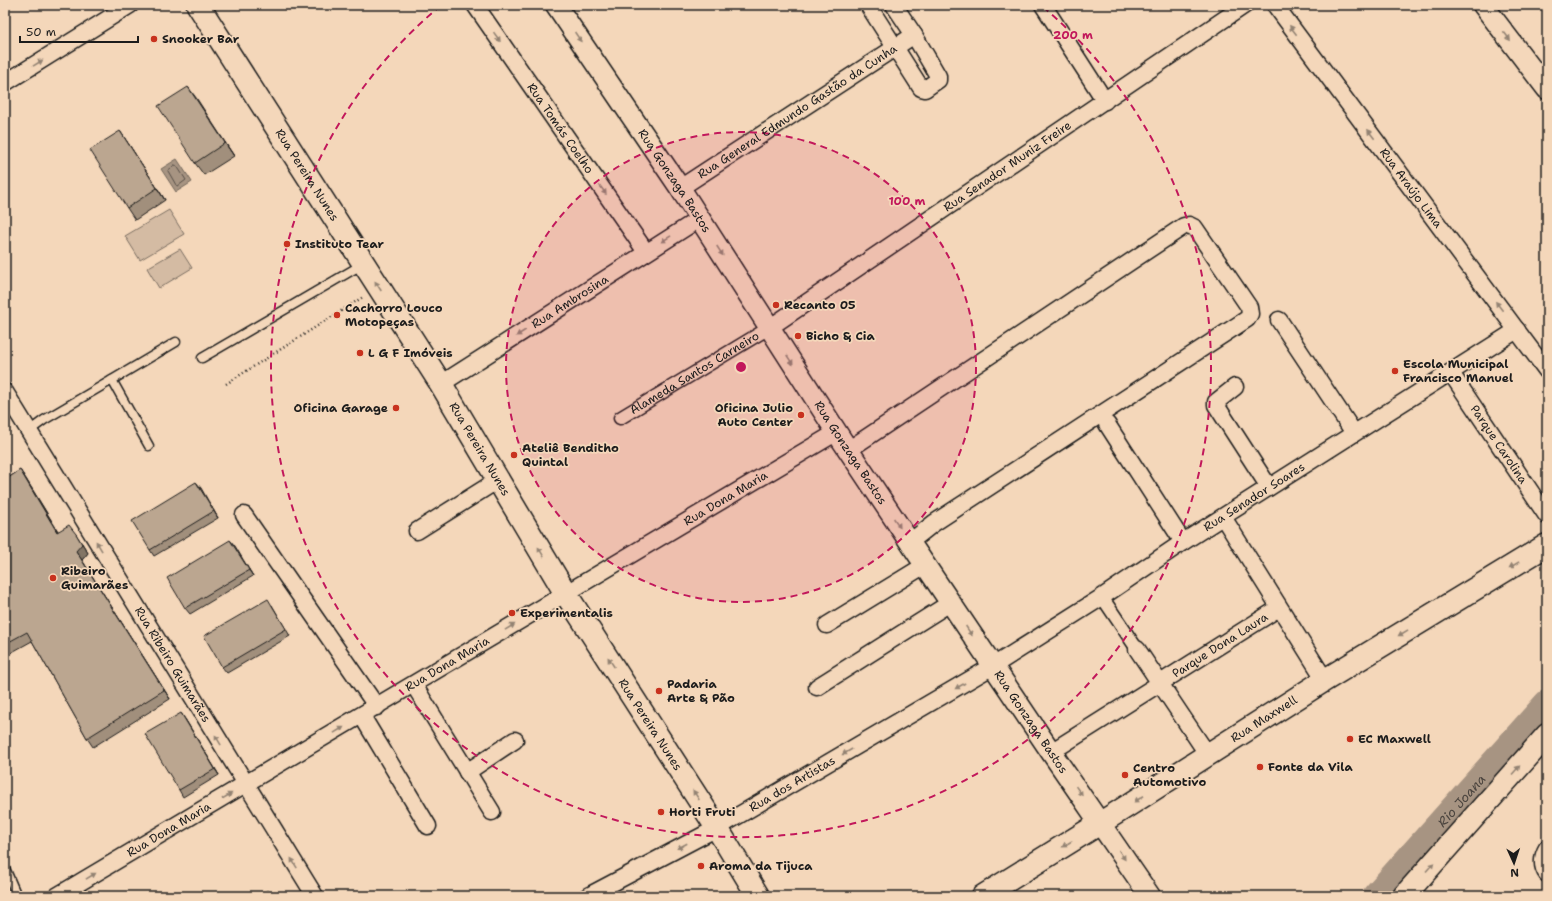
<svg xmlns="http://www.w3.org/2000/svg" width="1552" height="901" font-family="'Shantell Sans',sans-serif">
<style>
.green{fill:#d4bba3;stroke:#786c60}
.water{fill:#a79482;stroke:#6f6459}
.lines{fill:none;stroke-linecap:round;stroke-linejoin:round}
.shore{stroke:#544c45;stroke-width:1}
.river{stroke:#a79482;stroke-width:28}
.service-casing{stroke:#1c1c1c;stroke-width:11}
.pedestrian-casing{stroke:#1c1c1c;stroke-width:15}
.minor-casing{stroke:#1c1c1c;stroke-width:19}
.tertiary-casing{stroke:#1c1c1c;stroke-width:23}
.secondary-casing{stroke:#1c1c1c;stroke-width:25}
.path{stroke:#1c1c1c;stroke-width:2.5;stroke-dasharray:1 3;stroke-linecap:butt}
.service{stroke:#f4d7ba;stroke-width:8}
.pedestrian{stroke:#f4d7ba;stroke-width:12}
.minor{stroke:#f4d7ba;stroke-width:16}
.tertiary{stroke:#f4d7ba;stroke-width:20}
.secondary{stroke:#f4d7ba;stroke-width:22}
.wall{fill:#a18f7c;stroke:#1c1c1c}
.shaded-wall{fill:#837465;stroke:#1c1c1c}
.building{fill:#bba690;stroke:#1c1c1c}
.oneway{fill:#938373}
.ring{fill:none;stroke:#c2185b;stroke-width:2;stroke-dasharray:7 5}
.poi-dot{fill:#c8321e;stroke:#f4d7ba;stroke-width:1.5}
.labels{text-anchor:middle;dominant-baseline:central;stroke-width:3.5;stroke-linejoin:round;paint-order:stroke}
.poi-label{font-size:12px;font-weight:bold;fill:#1c1c1c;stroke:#f4d7ba;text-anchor:start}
.street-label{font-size:12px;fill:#1c1c1c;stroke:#f4d7ba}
.water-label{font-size:13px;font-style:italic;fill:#4d4640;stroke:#f4d7ba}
.centre{fill:#c2185b;stroke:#f4d7ba;stroke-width:2}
.ring-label{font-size:12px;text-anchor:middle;font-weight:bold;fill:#c2185b;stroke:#f4d7ba;stroke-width:3.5;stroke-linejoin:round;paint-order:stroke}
</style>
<rect width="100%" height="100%" fill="#f4d7ba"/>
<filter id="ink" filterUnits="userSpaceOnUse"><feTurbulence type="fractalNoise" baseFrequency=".025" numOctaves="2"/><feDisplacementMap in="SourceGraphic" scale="8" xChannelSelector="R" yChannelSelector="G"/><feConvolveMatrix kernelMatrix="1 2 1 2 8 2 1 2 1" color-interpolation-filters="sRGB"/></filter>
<g filter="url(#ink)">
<g class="green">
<polygon points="169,210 184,234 140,260 125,236"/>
<polygon points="180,249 192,268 159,288 147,268"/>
</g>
<polygon class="water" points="177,159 192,182 176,192 161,169"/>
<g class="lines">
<polygon class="shore" points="175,165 177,166 186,180 178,186 176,185 168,171"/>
<path class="river" id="s1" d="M1376,896l171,-192"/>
<defs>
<g id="service">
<polyline points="202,358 363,264"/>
<polyline points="112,380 176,342"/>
<polyline points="29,431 44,420 112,380 149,446"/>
<polyline points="5,868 17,896"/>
</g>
<g id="pedestrian">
<path id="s2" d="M620,418l149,-90"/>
<polyline points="1102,597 1137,649"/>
</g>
<g id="minor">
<path id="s3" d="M475,5l171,247"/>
<polyline points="868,5 921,88 925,89 938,80 938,76 914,35 894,5"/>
<polyline points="1043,5 1105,101"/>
<path id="s4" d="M1275,5l272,366"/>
<polyline points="5,83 130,5"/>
<path id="s5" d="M680,188l216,-141 18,-12"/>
<polyline points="1279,320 1354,433"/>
<path id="s6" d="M769,328l476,-323"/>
<path id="s7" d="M1451,373l96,143"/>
<path id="s8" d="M441,384l258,-165"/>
<polyline points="1235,387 1216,402 1216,405 1269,487"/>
<path id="s9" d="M5,392l310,504"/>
<polyline points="1107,424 1183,542"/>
<polyline points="848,450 1184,226 1189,225 1195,228 1249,307 1250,314 1247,319 934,523 910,542"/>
<polyline points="244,515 377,707"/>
<polyline points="1223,517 1325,680"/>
<polyline points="417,531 498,480"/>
<polyline points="827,625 925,565"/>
<polyline points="1137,649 1208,755"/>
<polyline points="414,685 492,812"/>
<polyline points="817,687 950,603"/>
<polyline points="362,716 428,826"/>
<path id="s10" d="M1051,752l228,-144"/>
<polyline points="467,772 515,740"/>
<path d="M1547,848c-5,8 -6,18 0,26"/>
<path id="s11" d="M57,896l780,-464"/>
<path id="s12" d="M588,896l129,-68 276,-162 109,-69 81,-55 334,-212"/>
</g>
<g id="tertiary">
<path id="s13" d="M556,5l124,183 163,254 74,111 134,199 99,144"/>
<polyline points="1483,5 1547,89"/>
</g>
<g id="secondary">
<path id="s14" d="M198,5l243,379 125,210 151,234 41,68"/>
<path id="s15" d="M983,896l135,-84 207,-132 222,-135"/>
<polyline points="1404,896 1547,735"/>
</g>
</defs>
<use href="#service" class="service-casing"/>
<use href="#pedestrian" class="pedestrian-casing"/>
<use href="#minor" class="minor-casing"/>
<use href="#tertiary" class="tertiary-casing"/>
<use href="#secondary" class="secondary-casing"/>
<polyline class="path" points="226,384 363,297"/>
<use href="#service" class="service"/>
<use href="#pedestrian" class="pedestrian"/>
<use href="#minor" class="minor"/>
<use href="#tertiary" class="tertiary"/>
<use href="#secondary" class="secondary"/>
</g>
<g class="wall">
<polygon points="188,87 234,156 204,175 195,163"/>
<polygon points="120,131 165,200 135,220 127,208"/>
<polygon points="20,470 26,479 58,531 82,543 88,553 82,560 170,699 93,747 87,738 32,641 5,656 5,480"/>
<polygon points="196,482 218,518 154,556 150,550"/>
<polygon points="230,540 253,576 190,614 185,608"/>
<polygon points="272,605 290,636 227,673 222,667"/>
<polygon points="185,719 219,775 183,797 179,790"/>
</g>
<g class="shaded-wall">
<polygon points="188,87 197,99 234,156 225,143"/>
<polygon points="120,131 128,143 165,200 157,188"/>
<polygon points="20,470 26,479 63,540 57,532"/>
<polygon points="196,482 201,488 218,518 214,511"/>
<polygon points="76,534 88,553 82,560 170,699 76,551"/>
<polygon points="230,540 235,546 253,576 249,570"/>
<polygon points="181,713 185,719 219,775 215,769"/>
</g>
<g class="building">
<polygon points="188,87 225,143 195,163 158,106"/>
<polygon points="120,131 157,188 127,208 90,150"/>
<polygon points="20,470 57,532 69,525 76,534 82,544 76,551 164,690 87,738 27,632 5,644 5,480"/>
<polygon points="196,482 214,511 150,550 132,521"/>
<polygon points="230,540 249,570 185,608 167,578"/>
<polygon points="268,599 286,629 222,667 204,636"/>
<polygon points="181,713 215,769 179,790 145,734"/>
<polygon points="268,890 272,896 257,896"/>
</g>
<defs><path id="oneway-solid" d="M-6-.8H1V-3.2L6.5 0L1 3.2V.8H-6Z"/></defs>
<g class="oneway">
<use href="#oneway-solid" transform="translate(1293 30) rotate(-127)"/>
<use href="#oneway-solid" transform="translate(1507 36) rotate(53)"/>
<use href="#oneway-solid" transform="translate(497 37) rotate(55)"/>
<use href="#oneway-solid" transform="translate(578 37) rotate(56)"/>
<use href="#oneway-solid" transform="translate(38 63) rotate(-32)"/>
<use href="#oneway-solid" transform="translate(1371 134) rotate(-127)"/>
<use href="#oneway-solid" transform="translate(603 190) rotate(55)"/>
<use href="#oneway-solid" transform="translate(666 239) rotate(148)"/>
<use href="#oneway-solid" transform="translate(720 251) rotate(57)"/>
<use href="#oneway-solid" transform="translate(378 286) rotate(-123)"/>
<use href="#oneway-solid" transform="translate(1499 306) rotate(-127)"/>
<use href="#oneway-solid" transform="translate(521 333) rotate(147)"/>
<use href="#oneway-solid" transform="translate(790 360) rotate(57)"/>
<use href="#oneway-solid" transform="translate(897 523) rotate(56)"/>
<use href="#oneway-solid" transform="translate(99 546) rotate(-121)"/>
<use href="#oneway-solid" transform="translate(541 552) rotate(-121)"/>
<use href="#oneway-solid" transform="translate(1514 565) rotate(149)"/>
<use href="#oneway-solid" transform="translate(510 627) rotate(-31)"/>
<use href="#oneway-solid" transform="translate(969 631) rotate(56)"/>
<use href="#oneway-solid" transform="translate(1403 633) rotate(149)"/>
<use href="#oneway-solid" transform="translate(611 662) rotate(-123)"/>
<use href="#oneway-solid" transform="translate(960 686) rotate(150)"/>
<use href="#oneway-solid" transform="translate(339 730) rotate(-31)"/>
<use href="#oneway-solid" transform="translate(218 740) rotate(-121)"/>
<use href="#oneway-solid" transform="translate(847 752) rotate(150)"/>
<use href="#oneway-solid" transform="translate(1516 770) rotate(-48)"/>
<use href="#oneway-solid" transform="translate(1079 791) rotate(55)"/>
<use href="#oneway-solid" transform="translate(696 795) rotate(-123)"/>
<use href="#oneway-solid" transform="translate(227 796) rotate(-31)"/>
<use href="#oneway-solid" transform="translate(1139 799) rotate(147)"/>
<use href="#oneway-solid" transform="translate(1067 844) rotate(148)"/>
<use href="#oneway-solid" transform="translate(682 846) rotate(152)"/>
<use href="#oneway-solid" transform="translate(1122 855) rotate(56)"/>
<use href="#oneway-solid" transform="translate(294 863) rotate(-122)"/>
<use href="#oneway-solid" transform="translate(1430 867) rotate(-48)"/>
<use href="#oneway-solid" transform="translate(91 876) rotate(-31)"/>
</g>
</g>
<circle cx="741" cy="367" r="235" fill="#c2185b" fill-opacity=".12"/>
<g class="ring">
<circle cx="741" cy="367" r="235"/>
<path d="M1043 7A470 470 0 1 1 439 7"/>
</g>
<g class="poi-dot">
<circle cx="154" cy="39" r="4"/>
<circle cx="287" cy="244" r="4"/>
<circle cx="776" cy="305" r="4"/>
<circle cx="337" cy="315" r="4"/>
<circle cx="798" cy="336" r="4"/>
<circle cx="360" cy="353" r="4"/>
<circle cx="1395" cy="371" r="4"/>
<circle cx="396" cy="408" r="4"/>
<circle cx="801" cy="415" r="4"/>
<circle cx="514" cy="455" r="4"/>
<circle cx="53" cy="578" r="4"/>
<circle cx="512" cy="613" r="4"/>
<circle cx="659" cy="691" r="4"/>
<circle cx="1350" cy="739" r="4"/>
<circle cx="1260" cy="767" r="4"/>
<circle cx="1125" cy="775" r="4"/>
<circle cx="661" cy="812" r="4"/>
<circle cx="701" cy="866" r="4"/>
</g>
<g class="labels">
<g class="poi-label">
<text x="162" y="39">Snooker Bar</text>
<text x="295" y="244">Instituto Tear</text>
<text x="784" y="305">Recanto 05</text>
<text x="345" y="308">Cachorro Louco<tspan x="345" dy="14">Motopeças</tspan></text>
<text x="806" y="336">Bicho &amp; Cia</text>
<text x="368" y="353">L G F Imóveis</text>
<text x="1403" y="364">Escola Municipal<tspan x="1403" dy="14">Francisco Manuel</tspan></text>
<text x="388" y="408" text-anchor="end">Oficina Garage</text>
<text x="793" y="408" text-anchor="end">Oficina Julio<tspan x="793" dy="14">Auto Center</tspan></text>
<text x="522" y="448">Ateliê Benditho<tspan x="522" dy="14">Quintal</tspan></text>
<text x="61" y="571">Ribeiro<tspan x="61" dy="14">Guimarães</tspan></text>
<text x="520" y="613">Experimentalis</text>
<text x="667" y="684">Padaria<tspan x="667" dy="14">Arte &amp; Pão</tspan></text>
<text x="1358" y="739">EC Maxwell</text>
<text x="1268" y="767">Fonte da Vila</text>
<text x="1133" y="768">Centro<tspan x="1133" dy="14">Automotivo</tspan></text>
<text x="669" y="812">Horti Fruti</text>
<text x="709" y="866">Aroma da Tijuca</text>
</g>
<g class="street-label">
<text stroke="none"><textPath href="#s5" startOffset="140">Rua General Edmundo Gastão da Cunha</textPath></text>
<text stroke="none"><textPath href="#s3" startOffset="150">Rua Tomás Coelho</textPath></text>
<text stroke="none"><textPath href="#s6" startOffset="288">Rua Senador Muniz Freire</textPath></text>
<text stroke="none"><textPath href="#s14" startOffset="202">Rua Pereira Nunes</textPath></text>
<text stroke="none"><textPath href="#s13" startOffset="212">Rua Gonzaga Bastos</textPath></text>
<text stroke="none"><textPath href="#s4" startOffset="228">Rua Araújo Lima</textPath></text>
<text stroke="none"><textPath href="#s8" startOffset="153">Rua Ambrosina</textPath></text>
<text stroke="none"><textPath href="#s2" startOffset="87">Alameda Santos Carneiro</textPath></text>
<text stroke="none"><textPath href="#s7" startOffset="86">Parque Carolina</textPath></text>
<text stroke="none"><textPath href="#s14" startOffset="526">Rua Pereira Nunes</textPath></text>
<text stroke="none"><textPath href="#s13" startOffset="536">Rua Gonzaga Bastos</textPath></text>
<text stroke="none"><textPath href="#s12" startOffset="777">Rua Senador Soares</textPath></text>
<text stroke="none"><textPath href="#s11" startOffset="778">Rua Dona Maria</textPath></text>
<text stroke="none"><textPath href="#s10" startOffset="200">Parque Dona Laura</textPath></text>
<text stroke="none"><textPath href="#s9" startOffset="320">Rua Ribeiro Guimarães</textPath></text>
<text stroke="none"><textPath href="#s11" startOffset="454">Rua Dona Maria</textPath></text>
<text stroke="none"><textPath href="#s15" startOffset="332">Rua Maxwell</textPath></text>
<text stroke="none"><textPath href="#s13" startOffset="860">Rua Gonzaga Bastos</textPath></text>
<text stroke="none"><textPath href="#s14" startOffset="850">Rua Pereira Nunes</textPath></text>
<text stroke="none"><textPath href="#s12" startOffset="233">Rua dos Artistas</textPath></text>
<text stroke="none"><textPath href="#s11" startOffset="130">Rua Dona Maria</textPath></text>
</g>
<g class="water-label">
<text stroke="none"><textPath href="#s1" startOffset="128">Rio Joana</textPath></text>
</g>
</g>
<circle cx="741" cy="367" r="6" class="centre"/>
<g class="ring-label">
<text x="1073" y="39">200 m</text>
<text x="907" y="205">100 m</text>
</g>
<rect width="1552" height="901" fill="none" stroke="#f4d7ba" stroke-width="20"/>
<rect x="10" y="10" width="1532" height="881" fill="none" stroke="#1c1c1c" stroke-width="1.5" filter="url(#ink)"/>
<g transform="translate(1514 863) rotate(177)" stroke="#f4d7ba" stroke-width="3" paint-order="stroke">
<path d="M0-3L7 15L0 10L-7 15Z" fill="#1c1c1c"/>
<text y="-6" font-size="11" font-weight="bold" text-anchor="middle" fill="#1c1c1c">N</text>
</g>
<path d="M20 36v6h118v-6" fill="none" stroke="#1c1c1c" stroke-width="2"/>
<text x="26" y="36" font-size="12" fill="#1c1c1c" stroke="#f4d7ba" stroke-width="3" paint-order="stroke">50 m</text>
</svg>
